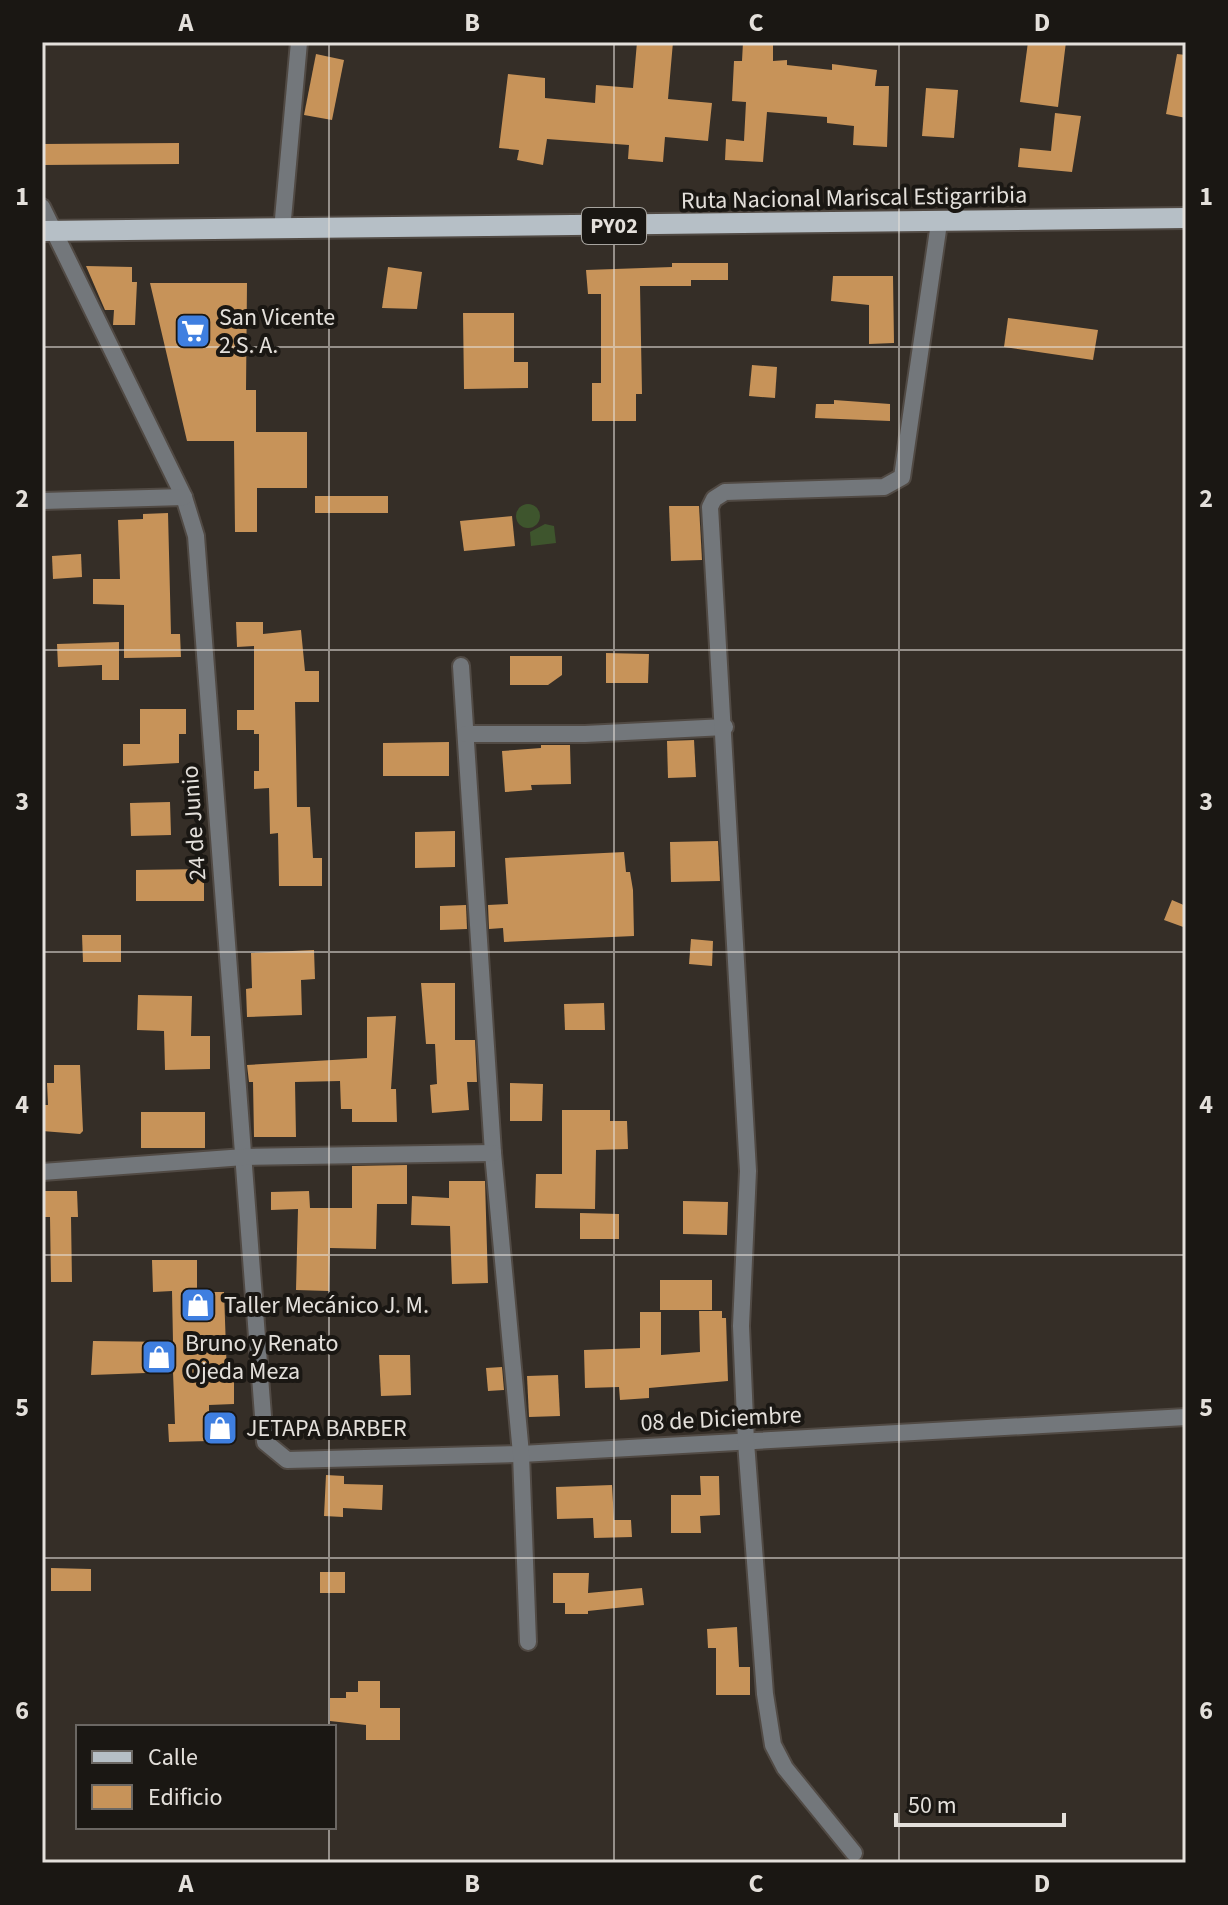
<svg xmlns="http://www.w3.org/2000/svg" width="1228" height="1905" font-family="'Source Sans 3',sans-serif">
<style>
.green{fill:#3e552d}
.building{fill:#c79359}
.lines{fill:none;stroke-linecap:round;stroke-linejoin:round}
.minor-casing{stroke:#514a44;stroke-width:20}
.primary-casing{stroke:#514a44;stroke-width:24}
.minor{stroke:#73777b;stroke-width:16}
.primary{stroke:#b6bfc6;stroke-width:20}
.grid{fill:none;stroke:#e4e0db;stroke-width:2;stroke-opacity:0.55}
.labels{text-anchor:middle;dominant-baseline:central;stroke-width:8;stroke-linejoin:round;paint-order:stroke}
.shield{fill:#1a1713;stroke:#a7a49f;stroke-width:2}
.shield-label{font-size:22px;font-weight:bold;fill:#e4e0db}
.street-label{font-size:24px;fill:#e4e0db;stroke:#1a1713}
.poi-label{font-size:24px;fill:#e4e0db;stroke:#1a1713;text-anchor:start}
.neatline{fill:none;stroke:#e4e0db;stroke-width:3}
.grid-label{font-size:26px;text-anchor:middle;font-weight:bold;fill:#e4e0db}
</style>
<rect width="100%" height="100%" fill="#352e27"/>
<g class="green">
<circle cx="528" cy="516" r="12"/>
<polygon points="545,524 554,526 556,543 531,546 530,532"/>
</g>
<g class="building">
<polygon points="637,42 673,42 668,99 712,103 708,141 665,137 663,162 628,159 629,145 547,139 543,165 517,160 519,150 499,148 508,74 545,78 545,98 595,103 596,85 633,88"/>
<polygon points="743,42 773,42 773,61 787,60 787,65 832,70 832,64 877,70 875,86 889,86 887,147 853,145 854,126 827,123 827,117 767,112 763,162 725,160 726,139 744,141 746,102 732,101 734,61 742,61"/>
<polygon points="1028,42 1066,42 1058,107 1020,102"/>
<polygon points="316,54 344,60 332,120 304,115"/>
<polygon points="1177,54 1186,55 1186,118 1166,114"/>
<polygon points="926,88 958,90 954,138 922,136"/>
<polygon points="1055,113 1081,116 1072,172 1018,167 1020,148 1051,151"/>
<polygon points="179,143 179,164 42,165 42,144"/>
<polygon points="672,263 728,263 728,280 691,280 691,286 640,286 642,394 636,394 636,421 592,421 592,383 601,383 601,294 588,294 586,270 672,267"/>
<polygon points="86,266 132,267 132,282 137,282 135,325 113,325 114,310 105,310"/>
<polygon points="388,267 422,272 417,309 382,308"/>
<polygon points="833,276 893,276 894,343 869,344 869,305 831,301"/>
<polygon points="150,283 247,283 246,390 256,390 256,432 307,432 307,488 257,488 257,532 235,532 234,441 187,441"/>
<polygon points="463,313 514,313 514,362 528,362 528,388 464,389"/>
<polygon points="1008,318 1098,330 1093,360 1004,347"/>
<polygon points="752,365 777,367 775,398 749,396"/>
<polygon points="834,400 890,404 890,421 815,418 816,404 834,404"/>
<rect x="315" y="496" width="73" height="17"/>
<polygon points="669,506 699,506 702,560 671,561"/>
<polygon points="168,513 171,634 180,634 181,657 124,658 124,605 93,604 93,579 120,579 118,520 143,519 143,514"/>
<polygon points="512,516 515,546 464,551 460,521"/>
<polygon points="81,554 82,577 53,579 52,556"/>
<polygon points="236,622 263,622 263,634 301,630 305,671 319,671 319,702 295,702 296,749 297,807 310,807 313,858 322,858 322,886 279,886 278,833 270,834 269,788 254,789 254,771 259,771 259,734 254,734 254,730 237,730 237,710 254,710 254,646 237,647"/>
<polygon points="119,642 119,680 102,680 102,665 58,667 57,644"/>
<polygon points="606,653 649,654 648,683 606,683"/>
<polygon points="510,656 562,656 562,675 548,685 510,685"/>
<polygon points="140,709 186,709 186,734 179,734 179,763 123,766 123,744 140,744"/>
<polygon points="694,740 696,777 668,778 667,741"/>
<polygon points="449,742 449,776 383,776 383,743"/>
<polygon points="541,745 570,745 571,784 531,785 532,790 505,792 502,751 541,748"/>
<polygon points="170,802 171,835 131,836 130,803"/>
<polygon points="455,831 455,867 415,868 415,832"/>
<polygon points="718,841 720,881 671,882 670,842"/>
<polygon points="624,852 626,872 630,872 633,890 634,936 504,942 503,928 489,929 488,905 508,904 505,858"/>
<polygon points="204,869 204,901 136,901 136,870"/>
<polygon points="1172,900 1186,906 1186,928 1164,920"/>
<polygon points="466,905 467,929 440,930 440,906"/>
<polygon points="82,935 121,935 121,962 83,962"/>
<polygon points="691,939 713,941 712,966 689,964"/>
<polygon points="314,950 315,979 301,980 302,1015 247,1017 246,989 252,988 251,953"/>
<polygon points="421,983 455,983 455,1040 475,1040 477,1082 467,1082 469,1110 432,1113 430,1085 437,1084 435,1044 426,1044"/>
<polygon points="138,995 192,996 191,1036 210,1036 210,1069 165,1070 164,1031 137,1030"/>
<polygon points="604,1003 605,1030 565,1030 564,1004"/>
<polygon points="396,1016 391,1089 396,1089 397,1122 352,1122 352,1109 341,1109 340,1081 295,1082 296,1137 254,1137 253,1082 249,1082 247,1065 367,1058 367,1017"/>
<polygon points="54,1065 80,1065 83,1131 80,1134 42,1131 42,1105 48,1105 47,1083 54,1083"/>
<polygon points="510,1083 543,1084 542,1121 510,1121"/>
<polygon points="562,1110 610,1110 610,1121 627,1121 628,1149 596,1150 595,1209 535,1208 536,1174 562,1174"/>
<rect x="141" y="1112" width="64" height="36"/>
<polygon points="407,1165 407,1204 377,1204 376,1249 330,1248 329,1291 296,1290 298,1209 271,1210 271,1192 309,1191 310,1208 352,1208 352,1166"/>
<polygon points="449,1181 485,1181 488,1283 452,1284 450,1226 411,1225 412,1196 449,1198"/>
<polygon points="45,1191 77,1191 78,1217 71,1217 72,1282 51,1282 50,1217 45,1217"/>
<polygon points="683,1201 728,1202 727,1235 683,1234"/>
<polygon points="580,1213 619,1214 619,1239 580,1239"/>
<polygon points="152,1260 197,1260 197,1292 224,1292 227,1377 234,1377 234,1404 209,1405 209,1441 169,1442 168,1424 175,1424 173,1372 91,1375 93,1341 173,1342 172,1291 153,1292"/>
<rect x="660" y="1280" width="52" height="30"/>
<polygon points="699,1311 722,1311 722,1318 726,1318 728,1381 649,1388 649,1398 620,1400 619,1387 585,1388 584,1350 640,1348 640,1312 661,1312 661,1355 700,1352"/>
<polygon points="379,1355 410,1355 411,1395 381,1396"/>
<polygon points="502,1367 504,1390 488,1391 486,1368"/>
<polygon points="558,1375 560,1416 529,1417 527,1376"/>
<polygon points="326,1475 344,1476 344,1484 383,1485 382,1510 343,1508 343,1517 324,1516"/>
<polygon points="700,1476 719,1476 720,1515 700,1516 701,1533 671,1533 671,1495 701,1495"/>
<polygon points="612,1485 614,1520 631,1520 632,1537 594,1538 593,1518 557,1519 556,1487"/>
<polygon points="51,1568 91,1569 91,1591 51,1591"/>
<rect x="320" y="1572" width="25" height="21"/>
<polygon points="553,1573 589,1573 588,1593 642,1588 644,1605 588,1611 588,1614 565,1614 565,1603 553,1603"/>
<polygon points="737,1627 739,1667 750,1667 750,1695 716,1695 716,1648 708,1648 707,1629"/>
<polygon points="358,1681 380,1681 380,1708 400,1708 400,1740 366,1740 366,1725 330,1721 330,1698 346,1698 346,1692 358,1692"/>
</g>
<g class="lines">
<defs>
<g id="minor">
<polyline points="42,207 184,497 196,536 265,1442 287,1460 521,1454 1186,1417"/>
<polyline points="282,230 299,42"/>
<polyline points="42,501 184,497"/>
<polyline points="461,666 493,1153 521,1454 528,1642"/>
<polyline points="466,734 585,734 725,727"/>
<polyline points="42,1172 244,1157 493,1153"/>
<polyline points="854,1853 785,1768 773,1745 765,1694 746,1442 741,1326 748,1171 710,507 714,499 725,492 884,487 902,477 939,223"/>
</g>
<polyline id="primary" points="42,231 1186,218"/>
</defs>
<use href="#minor" class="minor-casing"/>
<use href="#primary" class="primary-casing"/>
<use href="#minor" class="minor"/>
<use href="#primary" class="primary"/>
</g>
<path class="grid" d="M329,42v1685M614,42v1821M899,42v1821M42,347h1144M42,650h1144M42,952h1144M42,1255h1144M42,1558h1144M329,1827v36"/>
<defs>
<symbol id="supermarket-square" viewBox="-11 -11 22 22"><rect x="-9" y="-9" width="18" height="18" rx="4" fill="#3f7fe0" stroke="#1a1713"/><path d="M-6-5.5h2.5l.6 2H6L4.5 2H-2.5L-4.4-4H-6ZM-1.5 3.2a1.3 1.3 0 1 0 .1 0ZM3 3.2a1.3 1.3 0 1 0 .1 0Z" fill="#fff"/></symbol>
<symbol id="shop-square" viewBox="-11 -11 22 22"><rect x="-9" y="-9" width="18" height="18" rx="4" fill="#3f7fe0" stroke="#1a1713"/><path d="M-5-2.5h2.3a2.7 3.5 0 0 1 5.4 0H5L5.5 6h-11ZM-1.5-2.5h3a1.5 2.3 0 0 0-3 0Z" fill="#fff"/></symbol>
</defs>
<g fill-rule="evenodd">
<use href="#supermarket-square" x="173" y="311" width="40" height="40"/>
<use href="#shop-square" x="178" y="1285" width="40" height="40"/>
<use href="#shop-square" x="139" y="1337" width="40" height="40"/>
<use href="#shop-square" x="200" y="1408" width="40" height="40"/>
</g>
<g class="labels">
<rect class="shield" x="582" y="208" width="64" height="36" rx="6"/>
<g class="shield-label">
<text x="614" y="226">PY02</text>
</g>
<g class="street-label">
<text transform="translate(854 198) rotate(-1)">Ruta Nacional Mariscal Estigarribia</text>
<text transform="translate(194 823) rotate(-94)">24 de Junio</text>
<text transform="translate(721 1419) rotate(-3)">08 de Diciembre</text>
</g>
<g class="poi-label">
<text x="219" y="317">San Vicente<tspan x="219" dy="28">2 S. A.</tspan></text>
<text x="224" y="1305">Taller Mecánico J. M.</text>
<text x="185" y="1343">Bruno y Renato<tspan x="185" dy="28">Ojeda Meza</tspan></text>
<text x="246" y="1428">JETAPA BARBER</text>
</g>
</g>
<rect width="1228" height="1905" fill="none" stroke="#1a1713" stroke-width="88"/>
<rect x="76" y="1725" width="260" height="104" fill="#1a1713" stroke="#6b6763" stroke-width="2"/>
<rect x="92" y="1751" width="40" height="12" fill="#b6bfc6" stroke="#6b6763" stroke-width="2"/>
<text x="148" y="1765" font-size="24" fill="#e4e0db">Calle</text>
<rect x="92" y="1785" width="40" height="24" fill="#c79359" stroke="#6b6763" stroke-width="2"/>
<text x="148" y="1805" font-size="24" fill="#e4e0db">Edificio</text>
<path d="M896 1813v12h168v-12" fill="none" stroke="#e4e0db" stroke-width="4"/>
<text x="908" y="1813" font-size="24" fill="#e4e0db" stroke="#1a1713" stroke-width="6" paint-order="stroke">50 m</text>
<rect x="44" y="44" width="1140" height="1817" class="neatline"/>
<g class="grid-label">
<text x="186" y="31">A</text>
<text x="472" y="31">B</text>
<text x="756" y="31">C</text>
<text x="1042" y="31">D</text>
<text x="22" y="205">1</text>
<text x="1206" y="205">1</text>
<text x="22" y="507">2</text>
<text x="1206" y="507">2</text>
<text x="22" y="810">3</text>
<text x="1206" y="810">3</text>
<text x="22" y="1113">4</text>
<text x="1206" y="1113">4</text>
<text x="22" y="1416">5</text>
<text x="1206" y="1416">5</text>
<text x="22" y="1719">6</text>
<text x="1206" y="1719">6</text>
<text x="186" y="1892">A</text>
<text x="472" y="1892">B</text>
<text x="756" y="1892">C</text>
<text x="1042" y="1892">D</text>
</g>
</svg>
